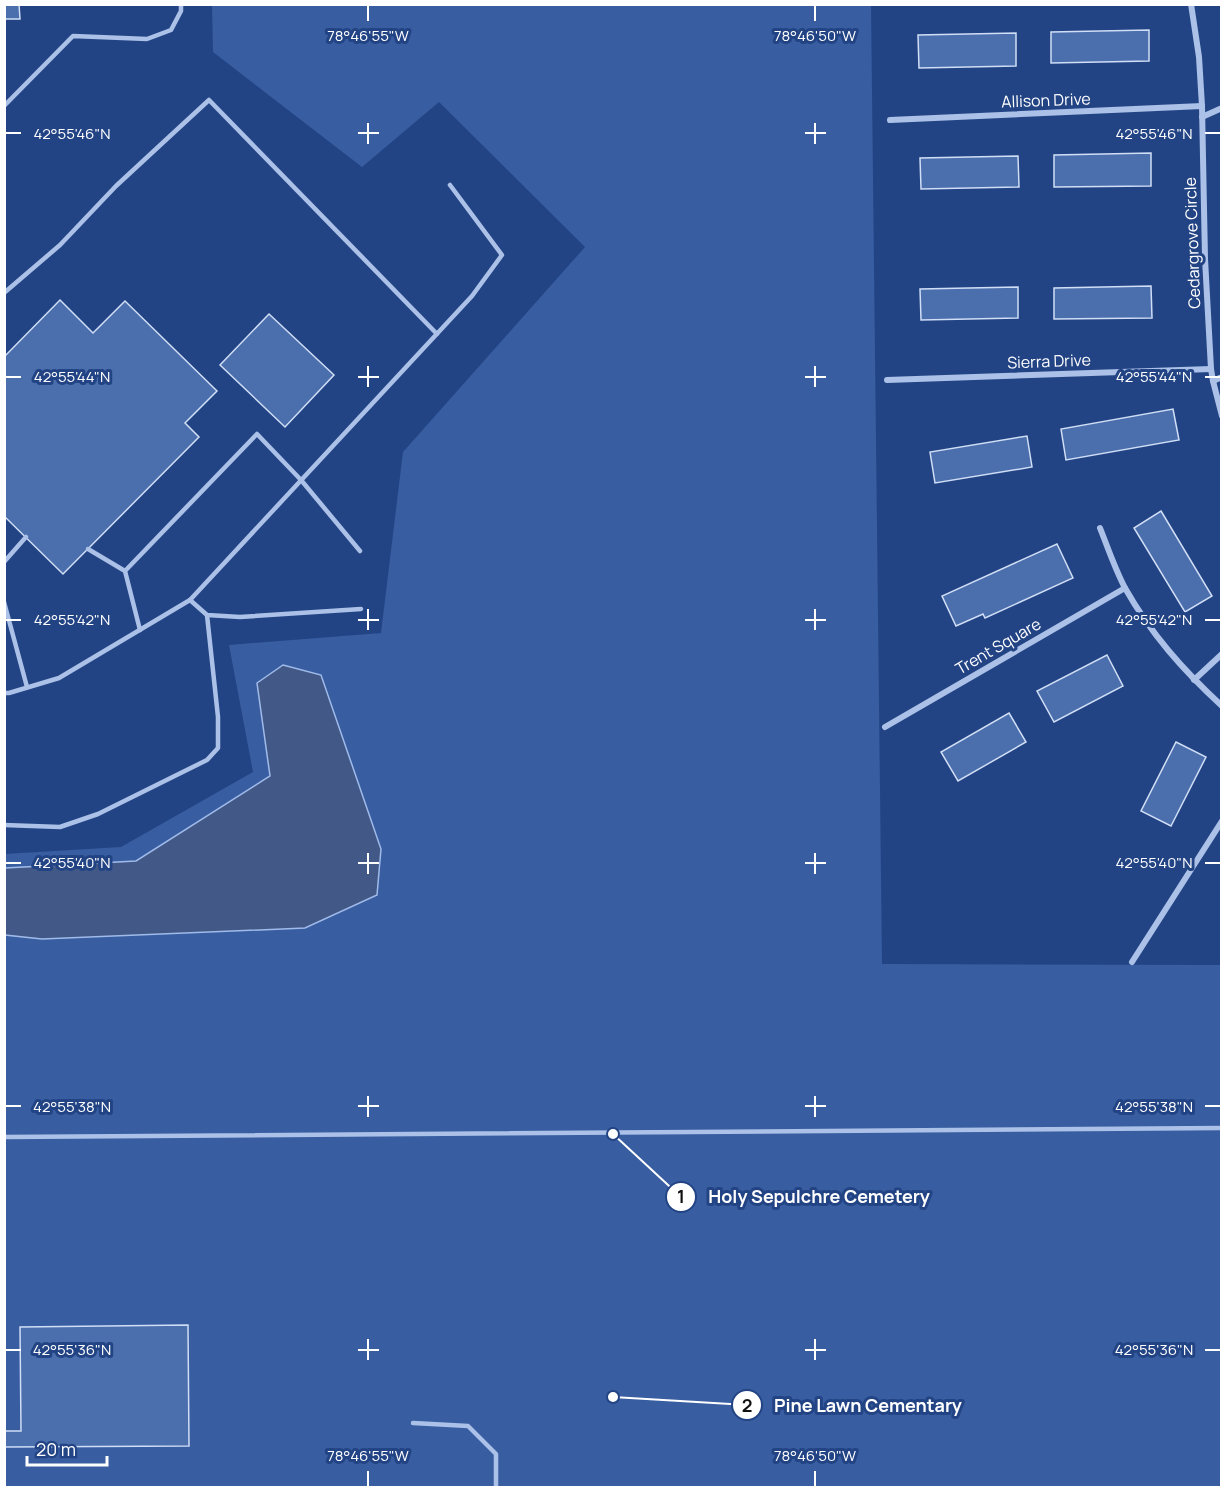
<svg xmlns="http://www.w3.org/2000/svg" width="1226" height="1492" font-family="Manrope,sans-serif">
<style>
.green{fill:#385da1}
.water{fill:#425988;stroke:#a0bbe9;stroke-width:1.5}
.building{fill:#4b6eac;stroke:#d0def6;stroke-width:1.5}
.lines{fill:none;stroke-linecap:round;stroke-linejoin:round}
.service{stroke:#acc1e8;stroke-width:4.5}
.minor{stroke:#acc1e8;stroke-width:6}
.ticks{fill:none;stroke:#fff;stroke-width:2}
.labels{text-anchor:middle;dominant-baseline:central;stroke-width:6;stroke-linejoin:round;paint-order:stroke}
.street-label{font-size:16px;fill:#fff;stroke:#234484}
.ticks-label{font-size:15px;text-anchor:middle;fill:#fff;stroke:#234484;stroke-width:6;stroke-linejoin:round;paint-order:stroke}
.leader{fill:none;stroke:#fff;stroke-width:2}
.callout-dot{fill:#fff;stroke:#234484;stroke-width:2}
.mark-label{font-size:18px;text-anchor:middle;font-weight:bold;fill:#111}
.callout-label{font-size:18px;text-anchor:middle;font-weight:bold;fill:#fff;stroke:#234484;stroke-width:6;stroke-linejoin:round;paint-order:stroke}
</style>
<rect width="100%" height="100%" fill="#234484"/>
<polygon class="green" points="212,5 871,5 882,964 1221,965 1221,1487 5,1488 5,854 121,847 253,772 229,645 381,633 403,452 585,247 439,102 362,167 213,52"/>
<polygon class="water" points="283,665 321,675 381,849 377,895 305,928 42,939 5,935 5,868 136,861 270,776 257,683"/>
<g class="building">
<polygon points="4,4 19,4 20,19 4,19"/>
<polygon points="1149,30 1149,61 1051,63 1051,32"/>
<polygon points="1016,33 1016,66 919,68 918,35"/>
<polygon points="1151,153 1151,186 1054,187 1054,155"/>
<polygon points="1018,156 1019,187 921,189 920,158"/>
<polygon points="1151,286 1152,318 1054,319 1054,288"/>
<polygon points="1018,287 1018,318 921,320 920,289"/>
<polygon points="60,300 93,333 125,301 217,391 185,423 199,437 63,574 4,516 4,357"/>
<polygon points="269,314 334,375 285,427 220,365"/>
<polygon points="1173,409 1179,440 1066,460 1061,429"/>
<polygon points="1027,436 1032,467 935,483 930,452"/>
<polygon points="1161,511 1212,596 1185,612 1134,528"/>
<polygon points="1057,544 1073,578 985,618 983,614 956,626 942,596"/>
<polygon points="1107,655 1123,686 1054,722 1037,691"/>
<polygon points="1009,713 1026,742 958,781 941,752"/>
<polygon points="1176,742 1206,757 1171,826 1141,811"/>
<polygon points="188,1325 189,1446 5,1447 5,1431 21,1431 20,1327"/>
</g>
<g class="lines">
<g class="service">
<polyline points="4,106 73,36 147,39 171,30 181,11 181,4"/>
<polyline points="4,293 60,245 116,186 209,100 437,334"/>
<polyline points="88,549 125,571"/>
<polyline points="4,562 26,537"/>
<polyline points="190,600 207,615 240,617 361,609"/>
<polyline points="4,602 27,687"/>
<polyline points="140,630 125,571 257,434 301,480 360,551"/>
<polyline points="4,693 9,693 59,678 190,600 472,296 502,255 450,185"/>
<polyline points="4,825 60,827 98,814 207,760 218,748 218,717 207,615"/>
<polyline points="4,1137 1222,1128"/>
<polyline points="413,1423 468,1426 496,1454 496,1488"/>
</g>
<g class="minor">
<polyline points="1191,4 1199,57 1202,106 1205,259 1211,369 1213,381 1222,416"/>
<polyline points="1202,117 1222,108"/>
<polyline points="890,120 1202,106"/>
<polyline points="887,380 1211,369"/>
<polyline points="1213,381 1222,377"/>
<path d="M1100,528c8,20 15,41 25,60 26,46 58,82 97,118"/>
<polyline points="1194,680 1222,654"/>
<polyline points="885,727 1125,588"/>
<polyline points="1132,962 1222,821"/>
</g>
</g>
<path class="ticks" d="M368,6v15M815,6v15M368,123v21M815,123v21M6,133h15M358,133h21M805,133h21M1205,133h15M368,366v21M815,366v21M6,377h15M358,377h21M805,377h21M1205,377h15M368,609v21M815,609v21M6,620h15M358,620h21M805,620h21M1205,620h15M368,853v21M815,853v21M6,863h15M358,863h21M805,863h21M1205,863h15M368,1096v21M815,1096v21M6,1106h15M358,1106h21M805,1106h21M1205,1106h15M368,1339v21M815,1339v21M6,1350h15M358,1350h21M805,1350h21M1205,1350h15M368,1471v15M815,1471v15"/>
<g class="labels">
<g class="street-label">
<text transform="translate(1046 100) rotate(-2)">Allison Drive</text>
<text transform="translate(1192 243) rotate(-92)">Cedargrove Circle</text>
<text transform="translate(1049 361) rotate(-2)">Sierra Drive</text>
<text transform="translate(998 646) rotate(-30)">Trent Square</text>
</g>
</g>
<g class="ticks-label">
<text x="368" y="41">78°46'55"W</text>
<text x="815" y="41">78°46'50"W</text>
<text x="72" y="139">42°55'46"N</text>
<text x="1154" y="139">42°55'46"N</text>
<text x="72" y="382">42°55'44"N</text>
<text x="1154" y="382">42°55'44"N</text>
<text x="72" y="625">42°55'42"N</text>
<text x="1154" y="625">42°55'42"N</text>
<text x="72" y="868">42°55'40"N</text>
<text x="1154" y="868">42°55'40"N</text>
<text x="72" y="1112">42°55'38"N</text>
<text x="1154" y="1112">42°55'38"N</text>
<text x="72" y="1355">42°55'36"N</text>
<text x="1154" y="1355">42°55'36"N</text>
<text x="368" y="1461">78°46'55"W</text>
<text x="815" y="1461">78°46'50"W</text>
</g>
<path class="leader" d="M613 1134L681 1197M613 1397L747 1405"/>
<g class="callout-dot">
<circle cx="613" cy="1134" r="6"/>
<circle cx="613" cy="1397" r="6"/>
<circle cx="681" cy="1197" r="15"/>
<circle cx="747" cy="1405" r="15"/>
</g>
<g class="mark-label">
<text x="681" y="1203">1</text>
<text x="747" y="1412">2</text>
</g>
<g class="callout-label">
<text x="819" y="1203">Holy Sepulchre Cemetery</text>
<text x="868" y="1412">Pine Lawn Cementary</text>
</g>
<rect width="1226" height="1492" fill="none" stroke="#ffffff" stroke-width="12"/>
<path d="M27 1456v9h80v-9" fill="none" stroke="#ffffff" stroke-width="3"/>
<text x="36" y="1456" font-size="18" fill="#ffffff" stroke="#234484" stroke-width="4.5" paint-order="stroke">20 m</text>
</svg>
